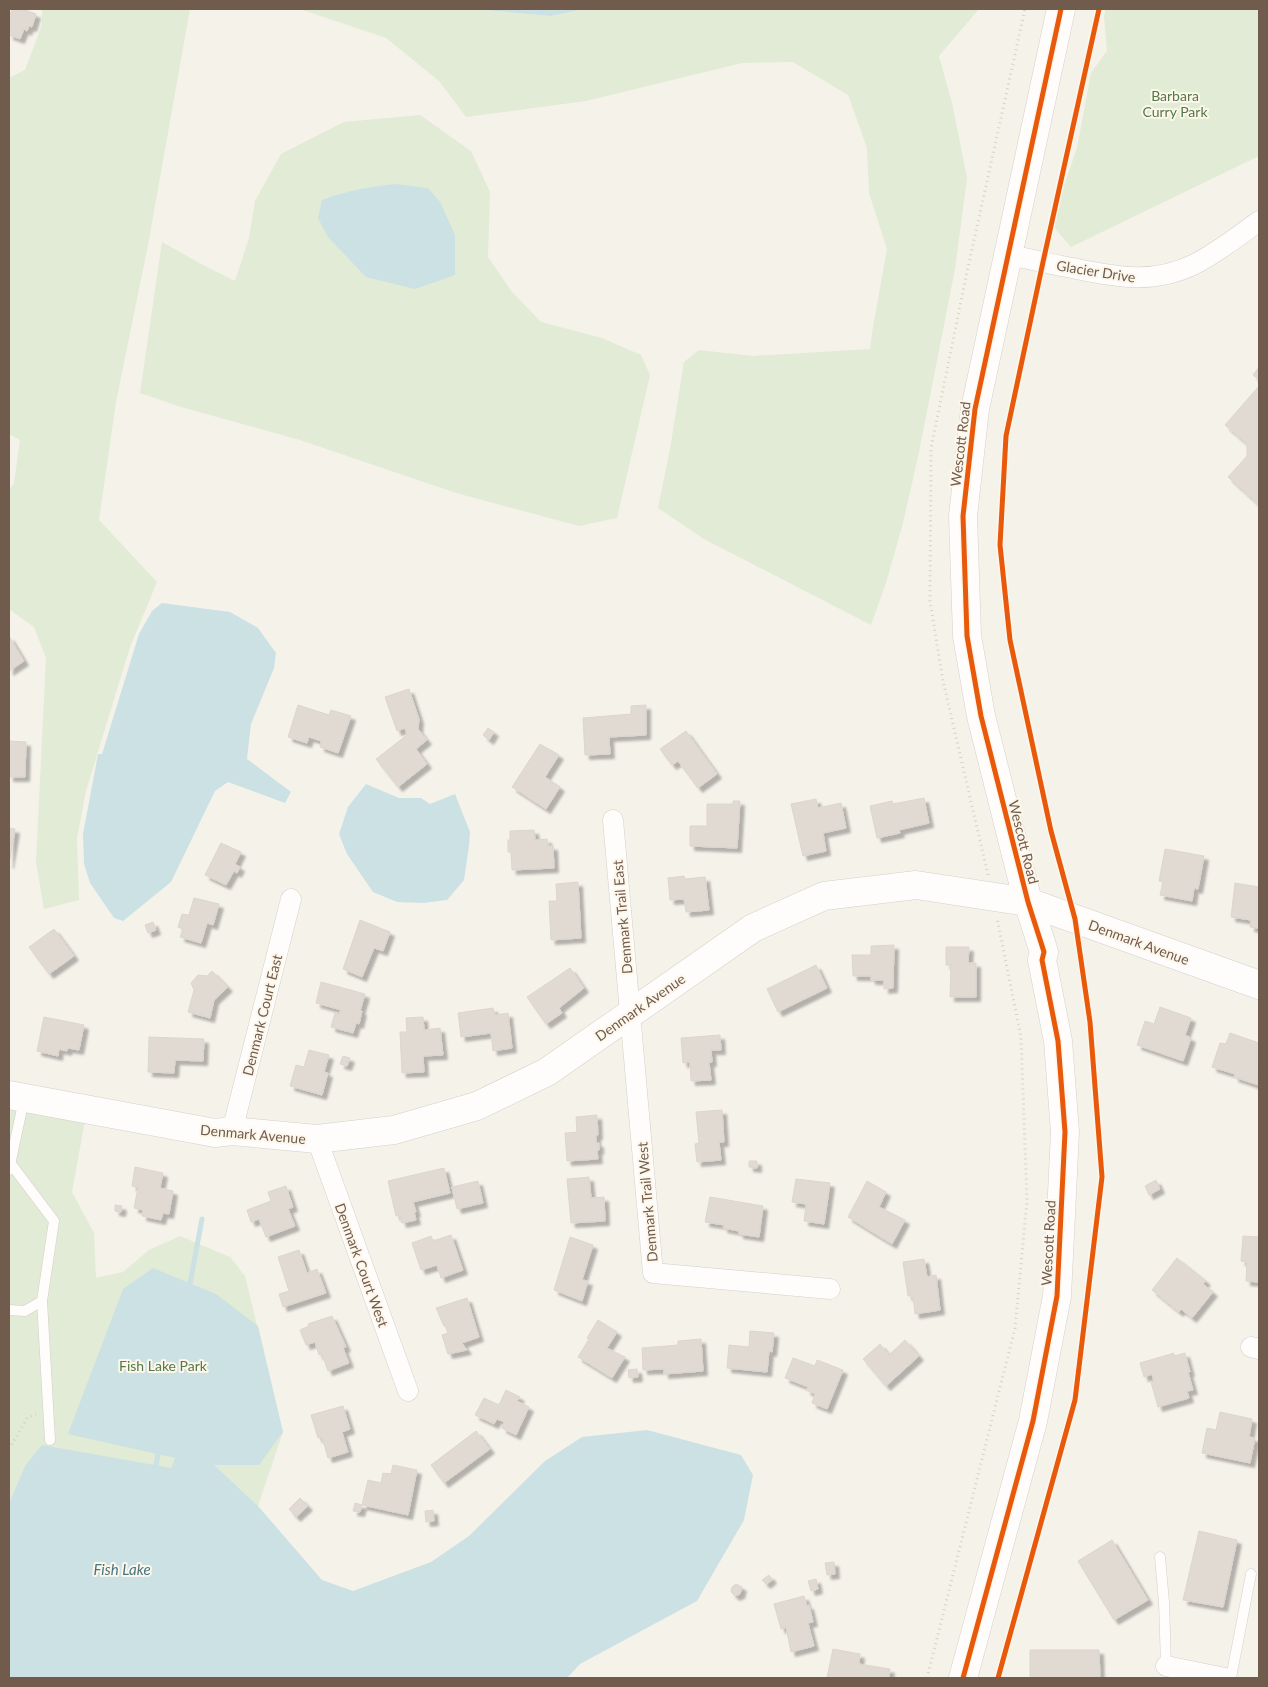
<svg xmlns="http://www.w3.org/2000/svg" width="1268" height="1687" font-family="Lato,sans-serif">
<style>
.green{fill:#e1ebd6}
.water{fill:#cce1e4}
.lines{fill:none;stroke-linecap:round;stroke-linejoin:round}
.stream{stroke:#cce1e4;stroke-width:5}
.building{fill:#e1dad2;stroke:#ddd5cd;filter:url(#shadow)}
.lane-casing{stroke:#d4cfc8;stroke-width:11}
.street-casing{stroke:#d4cfc8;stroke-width:21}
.secondary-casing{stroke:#d5cfc8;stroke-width:29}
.path{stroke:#d7d0cb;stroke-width:3;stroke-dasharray:1 4;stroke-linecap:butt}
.lane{stroke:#fefdfc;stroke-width:10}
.street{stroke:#fefdfc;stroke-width:20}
.secondary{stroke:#fefdfc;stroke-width:28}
.cycleway-casing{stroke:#fdf7eb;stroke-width:8}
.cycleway{stroke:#e8590c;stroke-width:5}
.labels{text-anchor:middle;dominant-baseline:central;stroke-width:4;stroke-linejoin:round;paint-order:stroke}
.park-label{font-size:14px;fill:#547a49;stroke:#fdf7eb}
.street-label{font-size:14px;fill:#705b4d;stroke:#fdf7eb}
.water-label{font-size:15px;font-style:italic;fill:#497481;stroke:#fdf7eb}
</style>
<defs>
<filter id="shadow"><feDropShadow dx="4.5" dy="4.5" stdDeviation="1" flood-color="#0004"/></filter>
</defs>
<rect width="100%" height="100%" fill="#f5f2ea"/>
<g class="green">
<polygon points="42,9 190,9 148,245 116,402 99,520 157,582 130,647 86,791 77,838 79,900 44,909 36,862 46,658 34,627 9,609 9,490 14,483 20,440 9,434 9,78 25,70 42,25"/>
<polygon points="300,9 473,9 551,16 585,9 979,9 939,56 952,103 967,178 955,269 919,452 903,523 886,583 871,625 704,539 658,508 670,449 684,362 699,350 753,356 870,349 873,327 887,249 869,193 867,148 848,95 793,62 742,63 586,101 466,117 439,81 386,38"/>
<polygon points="1106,9 1259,9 1259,156 1071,247 1051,224 1077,148 1091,73 1107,51 1104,16"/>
<polygon points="420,115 471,151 490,192 488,257 512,292 541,322 602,338 641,355 650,375 617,518 579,526 456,493 300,440 181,407 140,393 162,242 203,265 235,281 249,238 255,201 281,154 344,122"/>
<polygon points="9,1102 87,1109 72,1192 94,1233 96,1278 123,1272 149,1250 180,1236 230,1257 245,1276 283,1432 258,1506 171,1468 25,1466 9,1503"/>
</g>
<g class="water">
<polygon points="473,9 585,9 551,16"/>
<path d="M394,184l34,4 12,14 15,33v40l-40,14 -49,-12 -38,-40 -10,-19 4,-18c23,-9 48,-13 72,-16z"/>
<polygon points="162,603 230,612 258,628 276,653 274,668 251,724 247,759 291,792 285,803 228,782 215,791 171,882 123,921 114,918 90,883 84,864 83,834 98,754 102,754 139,634 152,611"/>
<polygon points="366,784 399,798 421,798 430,804 455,794 470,832 469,846 464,880 447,900 423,903 397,902 373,892 347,854 339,834 348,807"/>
<polygon points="153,1268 216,1294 258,1326 283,1432 259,1465 214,1465 258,1506 322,1580 353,1591 431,1562 469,1536 545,1461 582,1437 647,1430 741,1455 753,1475 744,1520 697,1601 580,1664 567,1678 9,1678 9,1503 25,1466 42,1445 171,1468 175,1458 68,1434 123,1289"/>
</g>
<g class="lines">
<g class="stream">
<polyline points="189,1289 202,1219"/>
<polyline points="155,1471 159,1448"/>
</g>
</g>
<g class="building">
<polygon points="12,9 22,9 36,14 32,27 29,26 27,31 24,29 20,39 9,35 9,13 11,13"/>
<polygon points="1259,367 1259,380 1253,375"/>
<polygon points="1259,386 1259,505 1228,477 1247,456 1247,444 1225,425"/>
<polygon points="9,636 24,661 9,671"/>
<polygon points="409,689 419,719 418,729 427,740 416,749 427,764 398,787 376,759 407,735 405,728 397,731 385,697"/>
<polygon points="298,705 329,715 331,710 351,716 338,753 320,747 321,741 309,737 307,743 288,737"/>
<polygon points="646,705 646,735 609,737 610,754 585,755 583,718 631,714 631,706"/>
<polygon points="488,728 494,732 489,740 483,735"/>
<polygon points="686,731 717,774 698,788 678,761 672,765 660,749"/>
<polygon points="9,741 26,742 25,777 9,777"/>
<polygon points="540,744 559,755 545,777 560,787 546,809 512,787"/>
<polygon points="924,798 929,823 899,830 900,833 877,838 870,806 892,801 893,804"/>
<polygon points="816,799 818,808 841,803 846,828 823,833 826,851 803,856 791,804"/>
<polygon points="733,801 740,801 737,848 690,846 690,826 707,826 707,804 733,804"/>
<polygon points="9,828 15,829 9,864"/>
<polygon points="534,830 535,840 547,839 548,846 553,846 554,868 512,870 511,852 508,852 508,840 510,840 510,831"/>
<polygon points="221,843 241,852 235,864 240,867 237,873 234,871 226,885 205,875"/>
<polygon points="1165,849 1204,856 1198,889 1194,888 1192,901 1160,895 1163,882 1159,881"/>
<polygon points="684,876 685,879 705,877 709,910 686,912 684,899 670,900 668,878"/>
<polygon points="578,882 581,938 551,940 549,901 557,901 556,884"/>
<polygon points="1235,883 1259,887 1259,928 1250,927 1251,920 1231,917"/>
<polygon points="194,898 219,904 213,925 207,923 201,943 180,937 183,929 178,927 182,914 189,915"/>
<polygon points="360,920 390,932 383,951 374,948 362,977 343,969"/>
<polygon points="153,922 156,930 148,933 145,925"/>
<polygon points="54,929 74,956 49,974 29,947"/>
<polygon points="894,945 893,988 884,989 884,980 871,980 871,976 853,976 852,955 871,955 871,946"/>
<polygon points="946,947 969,947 968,963 976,963 976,997 950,997 951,965 946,965"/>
<polygon points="816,965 827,988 778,1012 767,989"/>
<polygon points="570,968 584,988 559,1008 562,1013 546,1024 527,997"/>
<polygon points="212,971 228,987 214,1000 210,1018 188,1012 194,990 191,983 198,975 207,976"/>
<polygon points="321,982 365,994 360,1011 362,1011 359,1024 356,1023 353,1033 331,1027 335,1013 339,1014 341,1010 316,1003"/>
<polygon points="1160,1007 1191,1018 1185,1035 1191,1038 1183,1061 1137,1045 1145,1021 1154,1024"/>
<polygon points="493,1008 495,1015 508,1013 512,1048 493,1051 491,1033 461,1037 458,1013"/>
<polygon points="44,1017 84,1025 79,1050 68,1048 67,1051 59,1049 58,1056 37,1051"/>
<polygon points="423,1017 424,1030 440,1028 443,1055 423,1056 424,1072 402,1073 400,1032 407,1032 406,1018"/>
<polygon points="1230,1033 1259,1043 1258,1085 1234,1077 1235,1074 1212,1067 1220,1043 1226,1044"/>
<polygon points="720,1035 721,1050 711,1050 712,1062 709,1062 711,1080 691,1081 690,1062 683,1063 681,1038"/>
<polygon points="149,1037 204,1039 203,1061 175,1060 174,1073 148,1072"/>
<polygon points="309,1050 329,1055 324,1072 328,1073 322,1095 290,1086 296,1065 304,1067"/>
<polygon points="343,1056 350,1058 347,1066 340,1064"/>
<polygon points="722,1110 724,1142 719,1142 721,1160 697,1162 695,1144 699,1143 696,1112"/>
<polygon points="597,1115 598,1135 596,1135 596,1143 599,1143 599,1150 597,1150 598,1159 567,1161 565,1133 577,1132 576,1117"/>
<polygon points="749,1161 757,1161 757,1168 749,1167"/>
<polygon points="135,1167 163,1173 160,1188 173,1191 169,1214 163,1213 161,1220 142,1216 143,1210 134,1208 138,1188 132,1186"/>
<polygon points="444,1168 450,1193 413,1202 416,1212 414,1212 416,1220 402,1223 400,1215 396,1216 388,1181"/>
<polygon points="589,1177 591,1198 604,1197 605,1221 571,1223 567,1179"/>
<polygon points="796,1179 830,1183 824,1224 804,1221 806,1204 792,1202"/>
<polygon points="1156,1180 1160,1189 1149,1195 1145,1186"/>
<polygon points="478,1181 483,1203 457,1209 452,1187"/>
<polygon points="867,1181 886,1192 879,1207 905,1220 892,1244 848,1217"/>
<polygon points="286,1186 293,1207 288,1209 295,1226 266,1237 259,1219 251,1222 247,1210 271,1201 268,1192"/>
<polygon points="710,1197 763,1206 759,1237 739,1234 739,1231 723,1228 724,1225 705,1222"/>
<polygon points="115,1205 122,1206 121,1212 115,1211"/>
<polygon points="451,1235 463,1270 441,1278 437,1265 421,1270 412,1243 431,1236 433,1241"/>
<polygon points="1243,1236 1259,1237 1259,1282 1246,1281 1247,1262 1241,1261"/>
<polygon points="570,1237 593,1245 582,1280 588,1281 582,1301 554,1290"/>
<polygon points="299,1250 307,1273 317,1269 326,1293 283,1307 279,1294 289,1291 278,1257"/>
<polygon points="1177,1258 1206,1281 1203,1284 1213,1292 1192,1318 1181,1309 1179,1312 1152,1290"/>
<polygon points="924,1259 927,1277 936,1275 940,1310 915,1314 913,1296 908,1296 903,1262"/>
<polygon points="467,1298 479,1337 462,1343 467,1350 448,1354 442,1335 448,1333 446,1326 444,1326 436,1308"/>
<polygon points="332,1316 346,1347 343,1348 349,1363 328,1371 322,1354 319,1355 315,1342 306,1345 300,1330 309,1326 308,1324"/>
<polygon points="598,1320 617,1332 607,1348 625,1357 612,1378 578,1357 589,1339 587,1338"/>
<polygon points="750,1331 774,1333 772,1352 769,1351 767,1372 727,1368 729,1345 749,1347"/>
<polygon points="701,1339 703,1371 664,1374 664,1369 643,1370 642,1348 678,1345 678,1341"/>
<polygon points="905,1340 919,1356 886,1386 863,1359 880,1344 889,1355"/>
<polygon points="1174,1353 1174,1356 1185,1353 1190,1372 1188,1372 1193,1390 1187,1391 1189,1398 1158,1407 1151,1382 1154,1381 1152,1374 1144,1377 1140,1363"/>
<polygon points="793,1358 815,1366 817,1360 843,1370 827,1409 812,1403 815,1394 806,1390 808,1387 785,1378"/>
<polygon points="637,1369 638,1377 629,1378 628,1370"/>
<polygon points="506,1390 520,1397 517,1401 529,1407 516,1435 502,1428 504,1422 497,1419 494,1424 475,1415 484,1398 499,1405"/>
<polygon points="343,1406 350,1429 342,1432 348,1452 328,1458 322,1437 318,1438 311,1415"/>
<polygon points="1220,1412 1252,1419 1249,1437 1255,1438 1250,1463 1202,1453 1207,1428 1216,1430"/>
<polygon points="476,1431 490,1449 444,1483 431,1465"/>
<polygon points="393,1465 417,1470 408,1515 362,1505 368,1480 381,1483 383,1473 391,1474"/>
<polygon points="300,1498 308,1506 296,1517 289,1509"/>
<polygon points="355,1503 362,1505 360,1512 353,1511"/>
<polygon points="433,1510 434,1521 426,1522 425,1511"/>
<polygon points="1199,1531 1237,1540 1223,1607 1183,1600"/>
<polygon points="1112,1540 1148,1600 1114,1620 1078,1561"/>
<polygon points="834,1562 835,1574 827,1575 825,1563"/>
<polygon points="769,1575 772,1579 766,1584 762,1580"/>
<polygon points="816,1579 818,1589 811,1591 808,1581"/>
<polygon points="736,1584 742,1587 740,1594 735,1596 731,1592 732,1587"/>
<polygon points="804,1596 807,1606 809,1605 813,1622 808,1623 814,1646 791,1652 786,1627 781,1629 774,1604"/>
<polygon points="833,1649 860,1654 859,1664 890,1669 889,1678 827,1678"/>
<polygon points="1030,1650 1099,1650 1100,1678 1030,1678"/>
</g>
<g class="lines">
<defs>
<g id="lane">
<polyline points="9,1170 24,1099"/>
<polyline points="42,1301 50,1440"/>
<polyline points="9,1310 25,1311 42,1301 54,1221 11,1164"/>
<polyline points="1160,1557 1164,1602 1166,1666"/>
<polyline points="1231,1678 1251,1574"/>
</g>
<g id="street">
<path d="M1008,255c22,4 43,9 64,13 45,9 80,17 123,-4 23,-12 44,-28 64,-43"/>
<polyline points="613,820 653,1273 830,1289"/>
<polyline points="232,1131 291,899"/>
<polyline points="317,1139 408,1391"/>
<polyline points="1251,1347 1259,1349"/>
<polyline points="1166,1666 1225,1678"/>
</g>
<g id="secondary">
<polyline points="9,1095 215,1133 232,1131 317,1139 394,1130 477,1106 547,1072 753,928 824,896 916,885 1028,902 1259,985"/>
<polyline points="963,1678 1033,1421 1057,1296 1065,1132 1058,1041 1042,960 1044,952 1028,902 981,716 967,636 963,516 975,409 1061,9"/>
</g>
</defs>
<use href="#lane" class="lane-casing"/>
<use href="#street" class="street-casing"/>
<use href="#secondary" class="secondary-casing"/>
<g class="path">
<polyline points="988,875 943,681 930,601 931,448 967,272 1025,9"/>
<polyline points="9,1449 28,1417 36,1414"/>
<polyline points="927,1678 1015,1328 1027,1201 1021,1037 997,918"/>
</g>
<use href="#lane" class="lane"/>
<use href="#street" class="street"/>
<use href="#secondary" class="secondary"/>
<defs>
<g id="cycleway">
<polyline points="963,1678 1033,1421 1057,1296 1065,1132 1058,1041 1042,960 1044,952 1028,902 981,716 967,636 963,516 975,409 1061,9"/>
<polyline points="998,1678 1075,1400 1102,1177 1090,1022 1075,919 1051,831 1010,640 1000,545 1006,436 1043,262 1099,9"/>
</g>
</defs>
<use href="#cycleway" class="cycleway-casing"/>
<use href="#cycleway" class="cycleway"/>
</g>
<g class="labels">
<g class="park-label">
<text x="1175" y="95">Barbara<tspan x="1175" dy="16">Curry Park</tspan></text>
<text x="163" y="1365">Fish Lake Park</text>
</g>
<g class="street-label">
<text transform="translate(1096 271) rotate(9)">Glacier Drive</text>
<text transform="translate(960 444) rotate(-83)">Wescott Road</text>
<text transform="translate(1024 842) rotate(76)">Wescott Road</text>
<text transform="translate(622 917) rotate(-95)">Denmark Trail East</text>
<text transform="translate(1139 942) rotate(20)">Denmark Avenue</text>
<text transform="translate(640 1007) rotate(-35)">Denmark Avenue</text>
<text transform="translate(262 1015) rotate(-76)">Denmark Court East</text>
<text transform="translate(253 1134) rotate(5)">Denmark Avenue</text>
<text transform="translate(647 1202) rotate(-95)">Denmark Trail West</text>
<text transform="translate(1048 1243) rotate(-87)">Wescott Road</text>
<text transform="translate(362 1265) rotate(70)">Denmark Court West</text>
</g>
<g class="water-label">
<text x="122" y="1569">Fish Lake</text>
</g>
</g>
<rect width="1268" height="1687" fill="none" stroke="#705b4d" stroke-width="20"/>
</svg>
